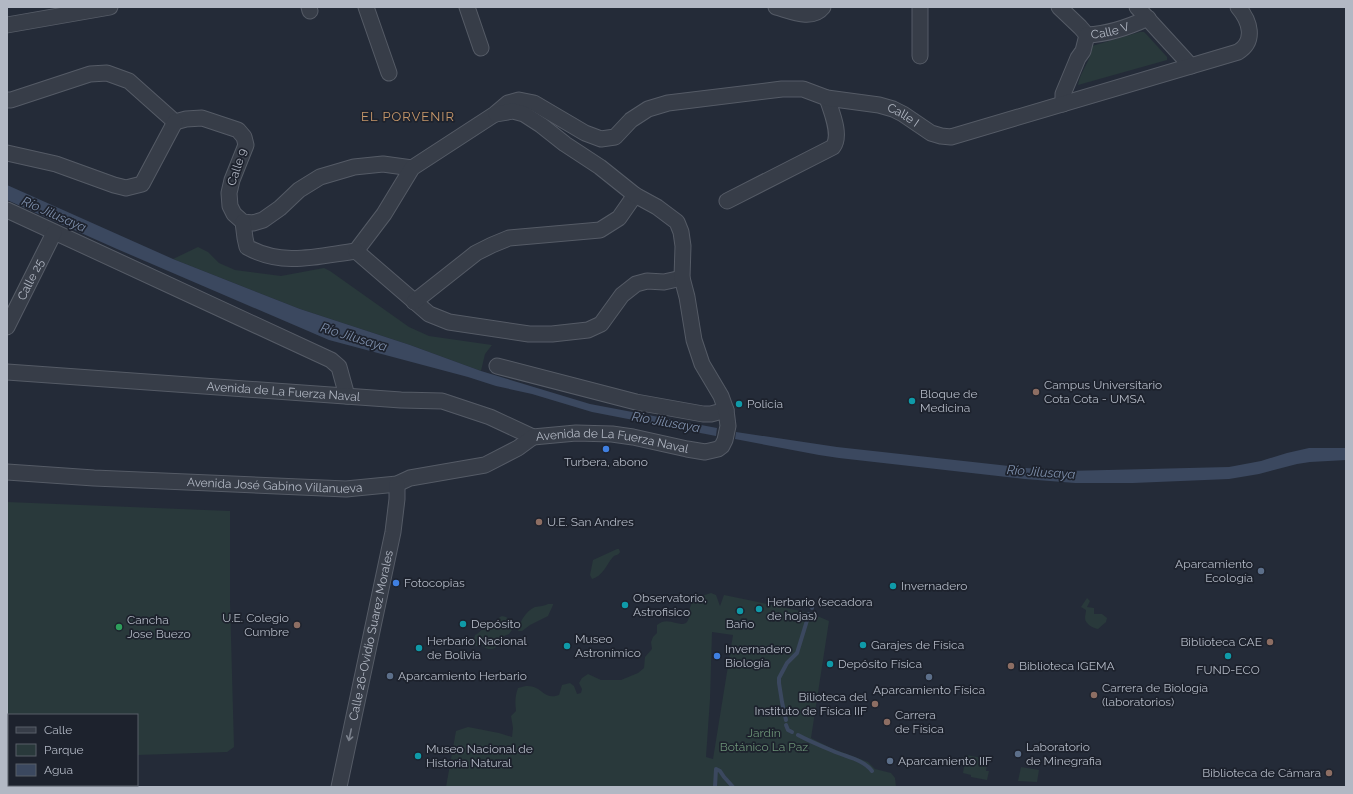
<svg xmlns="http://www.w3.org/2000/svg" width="1353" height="794" font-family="Raleway,sans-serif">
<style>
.green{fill:#29393b;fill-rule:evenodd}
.water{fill:#3b485f}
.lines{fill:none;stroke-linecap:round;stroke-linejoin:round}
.stream{stroke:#3b485f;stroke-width:4}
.minor-casing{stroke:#555b66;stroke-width:17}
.minor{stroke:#373d48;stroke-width:15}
.oneway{stroke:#7b818c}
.education-dot{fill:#8d6e63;stroke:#1d222d;stroke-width:1.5}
.culture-dot{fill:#0f9aa8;stroke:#1d222d;stroke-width:1.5}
.shop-dot{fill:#3f7fe0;stroke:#1d222d;stroke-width:1.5}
.service-dot{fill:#5c6f8a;stroke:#1d222d;stroke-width:1.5}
.leisure-dot{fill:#2e9e5b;stroke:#1d222d;stroke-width:1.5}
.labels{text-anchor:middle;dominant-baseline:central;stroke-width:3.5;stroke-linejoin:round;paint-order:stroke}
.street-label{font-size:12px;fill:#b2b8c4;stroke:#1d222d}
.poi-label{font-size:12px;fill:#b2b8c4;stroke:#1d222d;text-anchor:start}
.park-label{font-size:12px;fill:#6c9377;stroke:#1d222d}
.neighbourhood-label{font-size:13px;letter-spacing:1px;fill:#c8986a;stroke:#1d222d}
.water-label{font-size:13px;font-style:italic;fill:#7d8eaa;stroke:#1d222d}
</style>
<rect width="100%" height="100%" fill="#242b38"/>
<g class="green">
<path d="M1140,32h4l3,3 20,22v3l-89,25c2,-14 14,-25 14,-39z"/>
<polygon points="198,247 208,252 219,263 235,270 281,276 324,268 330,271 409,327 429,336 492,345 485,354 481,371 410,345 300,309 173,259"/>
<polygon points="7,502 230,511 230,601 234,747 227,752 137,755 137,715 9,715 9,785 116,785 116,787 7,787"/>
<path d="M617,549h2l1,3c-2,4 -4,2 -7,5 -7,8 -10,19 -21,22l-2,-4 3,-15z"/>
<path d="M711,593l5,2 4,11 4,-11 86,18 19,8 -18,117 20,10 37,14 7,7 16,4 4,5 1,9h-450l10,-56 12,-4 31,6 13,4 1,-9 -2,-12 5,-5c-1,-9 -1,-15 2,-23 24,-9 23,14 41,7l3,-10 8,-2 4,3 3,8 4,-1 1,-4 -3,-6 3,-5 6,-4 13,6h20l17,-7 6,-5 1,-11 7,-8 -1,-7 2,-5 4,-4v-8c12,-10 23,4 30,-3 2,-3 2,-6 2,-9 2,-15 9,-16 22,-20zM712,632l21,3 -20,124 -7,-2 4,-58z"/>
<path d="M1087,598l3,3 -3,6 7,1v6h8l5,4 -1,4 -8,7c-5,-1 -13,-5 -13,-11 0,-3 1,-5 1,-8l-5,-3z"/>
<path d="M548,604h5v1l-5,11 -18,9 -8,6h-4c2,-10 8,-20 17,-24 5,-1 9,-1 13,-3z"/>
<path d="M502,616c6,1 11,5 12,11l-5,7 -5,2c-4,10 -13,19 -22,9l-6,1 -3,-4 2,-7 2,-1 8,-7 9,-5 6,-5z"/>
<polygon points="966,755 988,759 986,771 989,771 987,780 971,777 971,775 963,773"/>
<polygon points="1021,767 1039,770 1037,782 1018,781"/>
</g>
<g class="water">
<polygon points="7,185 173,259 300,309 410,345 481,371 590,404 717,428 716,436 592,412 532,394 496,386 468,377 329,340 117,249 7,200"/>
<polygon points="736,432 837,447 1026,468 1067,471 1229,467 1261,461 1287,453 1309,448 1346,448 1346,460 1310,462 1297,464 1259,474 1229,479 1133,483 1075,483 1025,479 839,458 819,455 735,439"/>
</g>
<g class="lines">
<g class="stream">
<polyline points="812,608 812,606"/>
<polyline points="786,720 782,702 779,683 779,678 787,663 797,653 809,614"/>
<polyline points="786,725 788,730 792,732"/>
<path d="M798,735c11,6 23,11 35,16 13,6 30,8 39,20"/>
<polyline points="725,778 733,787"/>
<polyline points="715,787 716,769 720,771 724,777"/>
</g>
<defs>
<g id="minor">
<polyline points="309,7 310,11"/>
<polyline points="366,7 389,73"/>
<polyline points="467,7 481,48"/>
<path d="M776,7c15,4 36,14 47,0"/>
<path id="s1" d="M1059,7l21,20 7,8c21,-1 42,-8 61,-17"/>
<polyline points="1137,7 1191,66"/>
<polyline points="7,25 110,7"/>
<polyline points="920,56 920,7"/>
<polyline points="7,100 11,100 90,74 107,73 129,81 175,122 186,119 202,118 238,130 244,137 246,145 232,180 229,193 230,206 234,214 243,222 253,223 263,220 280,208 299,190 320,177 354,167 383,164 412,168"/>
<polyline points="1063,104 1063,94 1078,58 1083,51 1087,35"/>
<polyline points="7,153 56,164 114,185 126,188 142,184 175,122"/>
<path d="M727,201l106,-54c9,-12 -2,-36 -6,-49"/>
<polyline points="7,210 331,360 339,367 347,396"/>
<path id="s2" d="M243,222l2,16 2,9c36,20 71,9 109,4l28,-37 28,-46 83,-54 13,-11 11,-3 15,3 51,30 16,6 14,-2 16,-17 17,-11 20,-6 114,-14h21l24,9 52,7 14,4 10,5 28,19 10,3 10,1 287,-85c18,-11 12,-31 0,-45"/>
<polyline points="356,251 429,314 449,322 529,334 552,334 588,330 601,324 622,295 636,284 647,281 664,282 682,278"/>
<polyline points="414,302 476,253 492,245 509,238 600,230 619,218 635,195"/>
<path id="s3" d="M7,327l47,-94"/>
<polyline points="497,366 636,402 703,414 711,414 726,410"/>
<path id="s4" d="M7,372l394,28 41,1 48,16 43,20 43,-4 36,1 21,3 54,12 18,3 13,-3 4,-3 3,-6 3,-14 -2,-16 -5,-14 -19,-32 -8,-24 -7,-43 -5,-19 1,-32 -2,-14 -4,-10 -20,-15 -22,-12 -35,-28 -35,-23 -24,-19 -17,-11 -11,-3 -17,3"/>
<path id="s5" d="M7,472l87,6 252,11 51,-5 13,-6 75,-13 33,-17 15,-11"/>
<path id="s6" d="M339,787l54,-255 4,-33v-15"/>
</g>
</defs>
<use href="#minor" class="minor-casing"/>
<use href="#minor" class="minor"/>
</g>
<defs><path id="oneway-shaft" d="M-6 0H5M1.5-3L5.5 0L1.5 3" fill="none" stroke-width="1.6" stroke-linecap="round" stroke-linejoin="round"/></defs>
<use class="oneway" href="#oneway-shaft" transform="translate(350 735) rotate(102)"/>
<g class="education-dot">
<circle cx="1036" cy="392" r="4"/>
<circle cx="539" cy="522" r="4"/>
<circle cx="297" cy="625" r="4"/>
<circle cx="1270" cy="642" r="4"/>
<circle cx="1011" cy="666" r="4"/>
<circle cx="1094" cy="695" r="4"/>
<circle cx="875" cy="704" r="4"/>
<circle cx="887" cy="722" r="4"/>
<circle cx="1329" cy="773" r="4"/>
</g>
<g class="culture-dot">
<circle cx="912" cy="401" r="4"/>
<circle cx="739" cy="404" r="4"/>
<circle cx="893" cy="586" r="4"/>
<circle cx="625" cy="605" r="4"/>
<circle cx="759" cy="609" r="4"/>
<circle cx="740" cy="611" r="4"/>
<circle cx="463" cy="624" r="4"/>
<circle cx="863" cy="645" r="4"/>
<circle cx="567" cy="646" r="4"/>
<circle cx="419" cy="648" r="4"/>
<circle cx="1228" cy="656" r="4"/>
<circle cx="830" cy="664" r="4"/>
<circle cx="418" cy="756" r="4"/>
</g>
<g class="shop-dot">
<circle cx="606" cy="449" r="4"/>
<circle cx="396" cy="583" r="4"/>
<circle cx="717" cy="656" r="4"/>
</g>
<g class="service-dot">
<circle cx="1261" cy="571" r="4"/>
<circle cx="390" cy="676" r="4"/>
<circle cx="929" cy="677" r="4"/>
<circle cx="1018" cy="754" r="4"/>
<circle cx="890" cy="761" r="4"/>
</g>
<circle class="leisure-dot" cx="119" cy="627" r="4"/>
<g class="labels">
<g class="street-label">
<text stroke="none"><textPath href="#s1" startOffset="63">Calle V</textPath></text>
<text stroke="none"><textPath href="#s2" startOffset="775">Calle I</textPath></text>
<text transform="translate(237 167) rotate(-72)">Calle 9</text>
<text stroke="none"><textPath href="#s3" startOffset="53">Calle 25</textPath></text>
<text stroke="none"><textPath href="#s4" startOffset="277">Avenida de La Fuerza Naval</textPath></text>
<text stroke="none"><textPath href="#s4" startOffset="614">Avenida de La Fuerza Naval</textPath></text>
<text stroke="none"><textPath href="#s5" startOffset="268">Avenida José Gabino Villanueva</textPath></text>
<text stroke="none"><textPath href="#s6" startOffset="155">Calle 26-Ovidio Suarez Morales</textPath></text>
</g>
<g class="poi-label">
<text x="1044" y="385">Campus Universitario<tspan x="1044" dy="14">Cota Cota - UMSA</tspan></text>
<text x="920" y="394">Bloque de<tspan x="920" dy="14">Medicina</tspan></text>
<text x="747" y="404">Policia</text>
<text x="606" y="462" text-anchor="middle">Turbera, abono</text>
<text x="547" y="522">U.E. San Andres</text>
<text x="1253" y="564" text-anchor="end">Aparcamiento<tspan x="1253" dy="14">Ecología</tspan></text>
<text x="404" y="583">Fotocopias</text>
<text x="901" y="586">Invernadero</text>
<text x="633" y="598">Observatorio,<tspan x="633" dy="14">Astrofisico</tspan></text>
<text x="767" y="602">Herbario (secadora<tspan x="767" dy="14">de hojas)</tspan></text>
<text x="289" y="618" text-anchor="end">U.E. Colegio<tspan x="289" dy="14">Cumbre</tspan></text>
<text x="127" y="620">Cancha<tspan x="127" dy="14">Jose Buezo</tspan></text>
<text x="471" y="624">Depósito</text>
<text x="740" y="624" text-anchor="middle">Baño</text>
<text x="575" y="639">Museo<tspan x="575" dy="14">Astronímico</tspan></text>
<text x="427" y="641">Herbario Nacional<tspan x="427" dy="14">de Bolivia</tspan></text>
<text x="1262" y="642" text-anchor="end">Biblioteca CAE</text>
<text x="871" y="645">Garajes de Física</text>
<text x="725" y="649">Invernadero<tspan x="725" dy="14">Biología</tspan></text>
<text x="838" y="664">Depósito Física</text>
<text x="1019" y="666">Biblioteca IGEMA</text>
<text x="1228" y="670" text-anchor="middle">FUND-ECO</text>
<text x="398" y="676">Aparcamiento Herbario</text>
<text x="1102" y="688">Carrera de Biología<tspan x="1102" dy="14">(laboratorios)</tspan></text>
<text x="929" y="690" text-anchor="middle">Aparcamiento Física</text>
<text x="867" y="697" text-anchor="end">Bilioteca del<tspan x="867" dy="14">Instituto de Física IIF</tspan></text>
<text x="895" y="715">Carrera<tspan x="895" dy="14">de Física</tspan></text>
<text x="1026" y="747">Laboratorio<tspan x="1026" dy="14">de Minegrafia</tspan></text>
<text x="426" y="749">Museo Nacional de<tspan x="426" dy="14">Historia Natural</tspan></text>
<text x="898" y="761">Aparcamiento IIF</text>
<text x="1321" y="773" text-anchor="end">Biblioteca de Cámara</text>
</g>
<g class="park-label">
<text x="764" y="733">Jardín<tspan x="764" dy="14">Botánico La Paz</tspan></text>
</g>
<g class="neighbourhood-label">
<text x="408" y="116">EL PORVENIR</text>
</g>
<g class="water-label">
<text transform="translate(54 214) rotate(24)">Río Jilusaya</text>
<text transform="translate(354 337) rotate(17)">Río Jilusaya</text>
<text transform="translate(666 422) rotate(10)">Río Jilusaya</text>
<text transform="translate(1041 472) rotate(4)">Río Jilusaya</text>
</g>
</g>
<rect width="1353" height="794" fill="none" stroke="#b2b8c4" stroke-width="16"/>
<rect x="8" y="714" width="130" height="72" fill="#1d222d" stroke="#595e69"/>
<rect x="16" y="727" width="20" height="6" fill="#373d48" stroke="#595e69"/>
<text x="44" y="734" font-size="12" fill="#b2b8c4">Calle</text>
<rect x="16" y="744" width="20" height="12" fill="#29393b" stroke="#595e69"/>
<text x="44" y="754" font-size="12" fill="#b2b8c4">Parque</text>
<rect x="16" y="764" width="20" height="12" fill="#3b485f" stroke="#595e69"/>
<text x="44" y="774" font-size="12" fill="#b2b8c4">Agua</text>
</svg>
